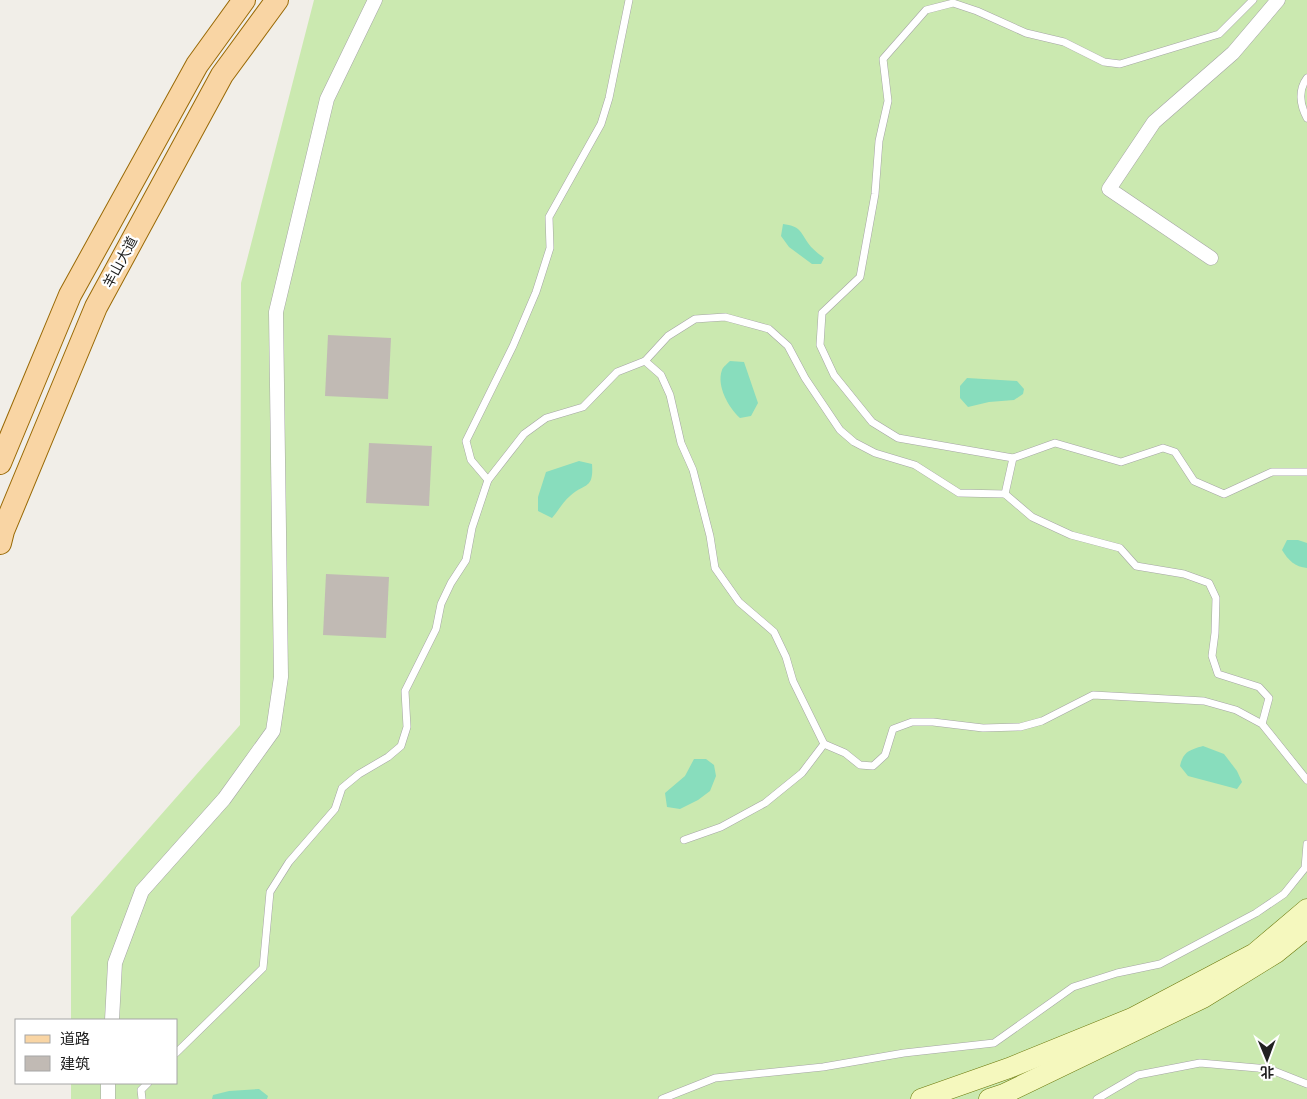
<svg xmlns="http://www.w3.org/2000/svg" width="1307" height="1099" font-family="'Asap Condensed','Noto Sans SC',sans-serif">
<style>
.grass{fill:#cbe9b0}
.pitch{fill:#88ddbd}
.building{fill:#c1bab4}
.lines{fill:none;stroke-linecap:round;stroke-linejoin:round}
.lane-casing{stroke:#a5a5a5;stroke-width:8}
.street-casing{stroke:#a5a5a5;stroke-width:15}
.secondary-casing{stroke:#6a7708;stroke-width:21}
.primary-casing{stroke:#996905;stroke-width:24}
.lane{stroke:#fff;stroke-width:7}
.street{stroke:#fff;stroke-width:14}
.secondary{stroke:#f5f8be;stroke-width:20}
.primary{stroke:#f9d5a4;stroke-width:22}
.labels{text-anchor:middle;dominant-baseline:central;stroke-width:4.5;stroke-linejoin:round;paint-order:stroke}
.street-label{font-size:14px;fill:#212121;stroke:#fff}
</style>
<rect width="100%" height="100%" fill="#f1eee8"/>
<polygon class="grass" points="314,0 1307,0 1307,1099 71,1099 71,1083 176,1083 176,1020 71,1020 71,917 240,725 241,283"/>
<g class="pitch">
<path d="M783,224c17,2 17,7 25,19 4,6 11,11 16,15l-3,6h-9l-23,-17 -8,-11z"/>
<path d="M730,361l14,1 14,41 -7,13 -11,2c-11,-10 -24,-32 -18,-48 1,-3 6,-7 8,-9z"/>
<polygon points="967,378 1017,381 1024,389 1023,394 1014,400 989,402 968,407 960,398 960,386"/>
<path d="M579,461l13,3c2,26 -8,19 -22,32 -7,6 -12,15 -18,22l-14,-7v-14l8,-25z"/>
<path d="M1287,540h11l9,3v25c-12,-1 -19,-8 -25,-18z"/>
<path d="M1203,746l21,8 13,17 5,11 -5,7 -49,-13 -8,-10c3,-14 9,-16 23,-20z"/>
<polygon points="694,759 706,759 714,765 716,776 710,791 698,800 680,809 667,807 665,793 685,776"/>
<polygon points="259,1089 268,1096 267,1099 212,1099 213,1095 229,1091"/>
</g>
<g class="building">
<polygon points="328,335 391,338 388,399 325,396"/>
<polygon points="369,443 432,446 429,506 366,503"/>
<polygon points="326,574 389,577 386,638 323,635"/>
</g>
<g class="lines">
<defs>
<g id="lane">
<polyline points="1253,0 1219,34 1120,64 1104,62 1064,42 1026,33 977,11 953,3 926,10 883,59 888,101 879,141 875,194 860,277 822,313 820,345 834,375 872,422 898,438 1013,458 1055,443 1121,462 1163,448 1175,452 1194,481 1224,494 1272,472 1307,472"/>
<path d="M1307,78c-9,12 -7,27 0,40"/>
<polyline points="488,480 524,434 546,418 583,407 617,372 645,361"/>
<polyline points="1005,494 1013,458"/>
<polyline points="1262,724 1269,698 1259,687 1218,674 1212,656 1215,633 1216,598 1209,583 1184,574 1136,566 1120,548 1071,535 1032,517 1005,494 959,493 915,465 875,453 854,442 840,430 805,378 788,346 769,329 725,317 695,319 668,336 645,361 661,375 670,395 681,443 693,470 710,536 715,568 739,602 774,632 786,657 793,681 824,744 845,753 860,765 873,766 885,755 893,729 912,722 933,722 983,728 1020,727 1042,721 1093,695 1204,701 1236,710 1262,724 1307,780"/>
<polyline points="684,840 721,827 765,803 802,773 824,744"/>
<polyline points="176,1053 263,968 270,892 289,862 335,809 342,788 359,774 388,757 401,746 407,727 405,691 436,629 441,604 451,583 466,560 472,528 488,480 471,460 466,441 513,346 536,292 550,248 549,217 601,124 609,98 629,0"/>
<polyline points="142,1099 141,1090 148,1083"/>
<polyline points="662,1099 715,1078 823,1067 904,1053 994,1043 1073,987 1117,973 1160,964 1256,913 1284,894 1305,868 1307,844"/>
<polyline points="1097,1099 1138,1075 1200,1063 1269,1069 1307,1084"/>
</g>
<g id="street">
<polyline points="1211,258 1109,189 1154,122 1233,53 1278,0"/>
<polyline points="112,1020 115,963 142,891 224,799 273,731 281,677 276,312 327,99 375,0"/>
<polyline points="108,1099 108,1083"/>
</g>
<g id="secondary">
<polyline points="921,1099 1009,1068 1132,1018 1255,953 1307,909"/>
<polyline points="989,1099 1004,1094 1203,998 1276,953 1307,928"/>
</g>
<g id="primary">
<polyline points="0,463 70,295 197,65 244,0"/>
<polyline points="0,543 3,531 96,307 222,75 277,0"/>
</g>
</defs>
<use href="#lane" class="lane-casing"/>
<use href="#street" class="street-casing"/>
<use href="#secondary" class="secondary-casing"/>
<use href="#primary" class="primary-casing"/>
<use href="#lane" class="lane"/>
<use href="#street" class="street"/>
<use href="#secondary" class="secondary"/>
<use href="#primary" class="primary"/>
</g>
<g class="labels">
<g class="street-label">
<text transform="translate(120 262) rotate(-62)">羊山大道</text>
</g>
</g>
<rect x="15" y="1019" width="162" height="65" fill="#ffffff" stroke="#a6a6a6"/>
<rect x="25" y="1035" width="25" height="8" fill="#f9d5a4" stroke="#a6a6a6"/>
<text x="60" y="1044" font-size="15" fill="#212121">道路</text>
<rect x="25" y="1056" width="25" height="15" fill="#c1bab4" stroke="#a6a6a6"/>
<text x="60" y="1069" font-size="15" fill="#212121">建筑</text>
<g transform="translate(1267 1059) rotate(179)" stroke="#ffffff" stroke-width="4" paint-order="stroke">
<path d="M0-4L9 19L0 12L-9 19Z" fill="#212121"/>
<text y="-8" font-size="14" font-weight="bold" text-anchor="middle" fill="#212121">北</text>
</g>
</svg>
